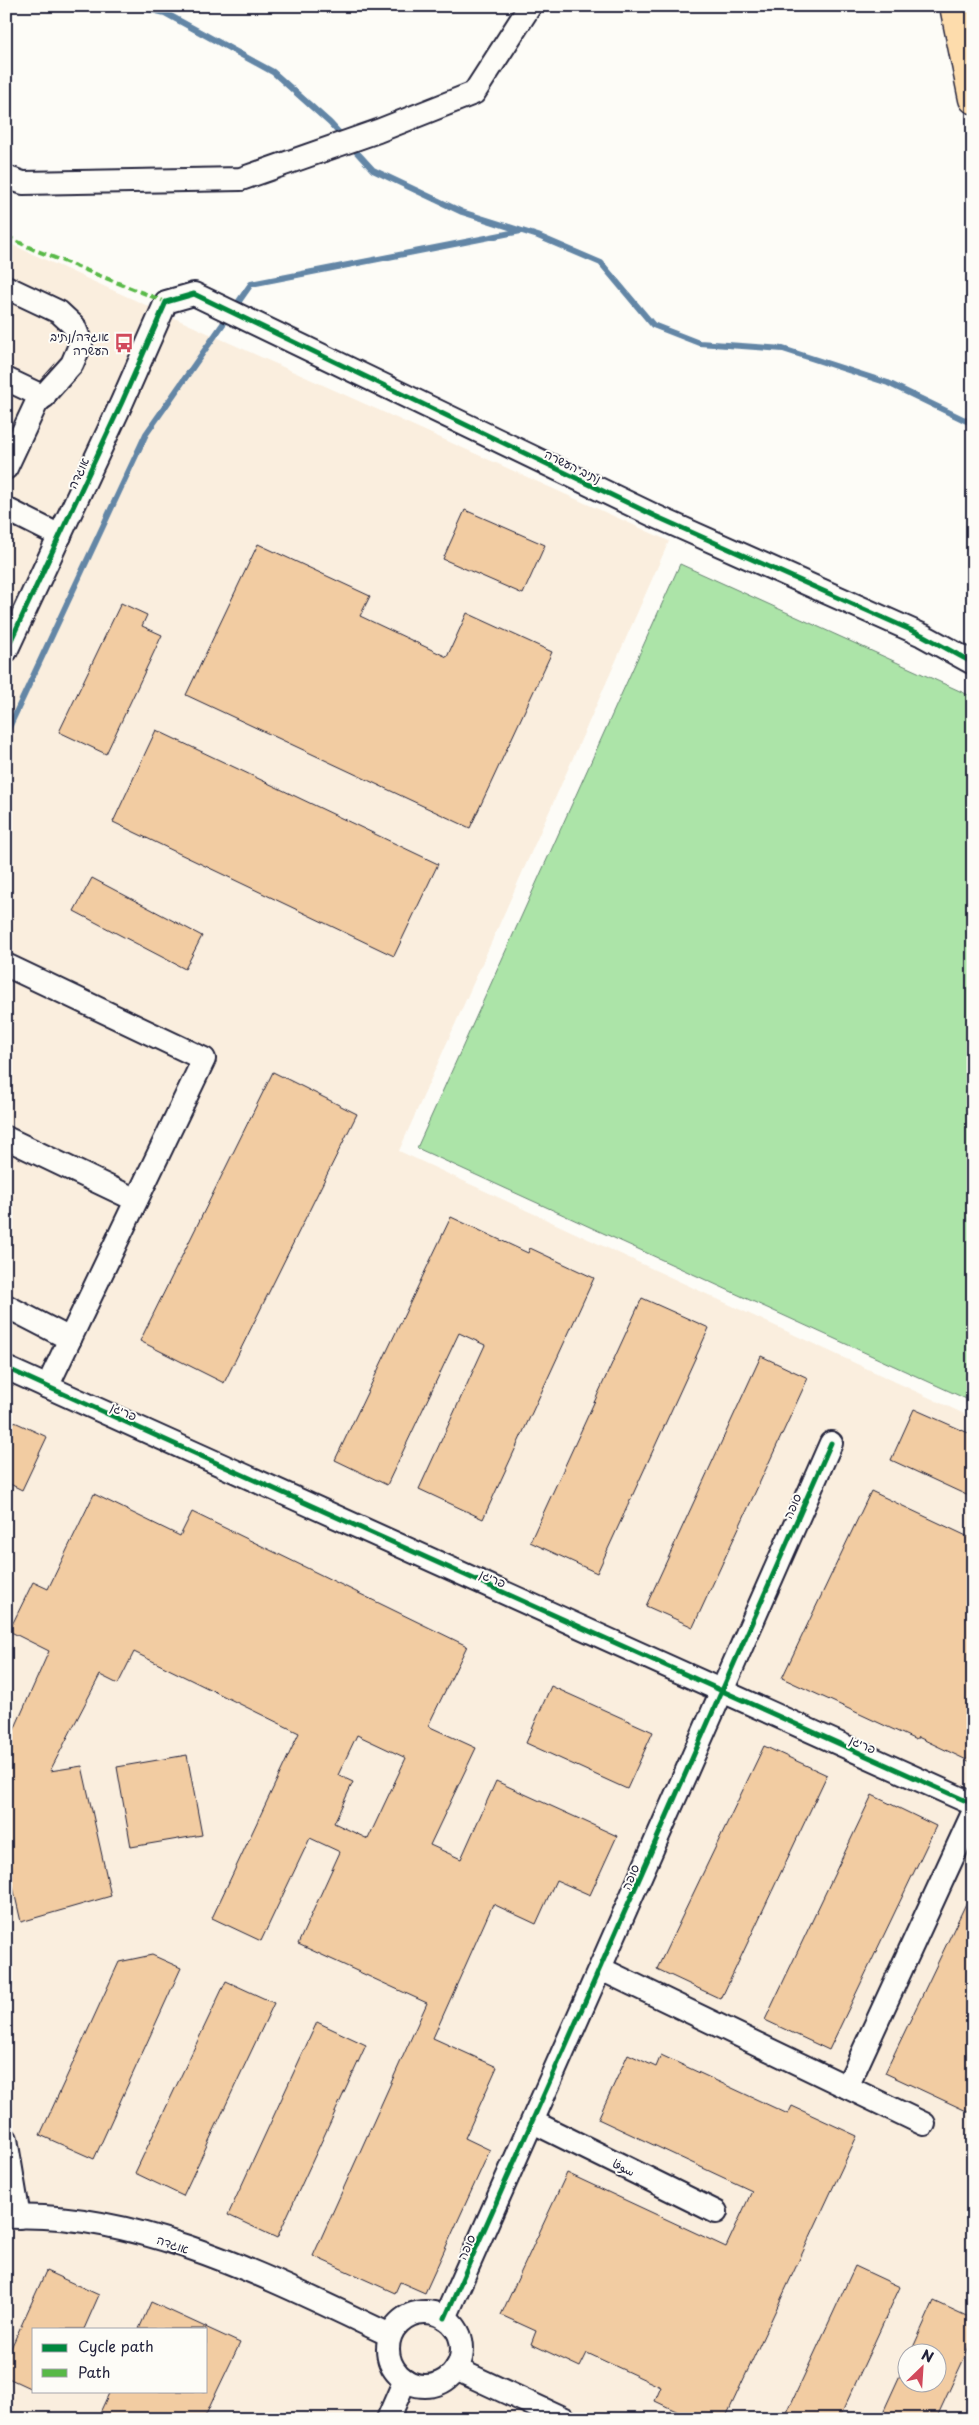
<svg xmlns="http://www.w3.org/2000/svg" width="979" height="2425" font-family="'Playpen Sans','Playpen Sans Arabic','Playpen Sans Hebrew',sans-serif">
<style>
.built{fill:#faeede;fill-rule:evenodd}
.green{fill:#ace4a8;stroke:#678372}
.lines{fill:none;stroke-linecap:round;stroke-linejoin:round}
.stream{stroke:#6386a6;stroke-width:6}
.building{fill:#f2cca2;stroke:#22223b;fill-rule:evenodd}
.minor-casing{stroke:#22223b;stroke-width:26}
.major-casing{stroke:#22223b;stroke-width:31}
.minor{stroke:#fdfcf7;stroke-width:22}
.major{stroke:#fddcac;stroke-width:28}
.quiet{stroke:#58b947;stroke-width:4;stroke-dasharray:8 4;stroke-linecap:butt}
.cycleway-casing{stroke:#fdfcf7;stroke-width:8}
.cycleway{stroke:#00873e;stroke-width:5}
.labels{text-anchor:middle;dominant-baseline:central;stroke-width:4;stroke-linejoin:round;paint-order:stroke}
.poi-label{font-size:12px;fill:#22223b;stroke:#fdfcf7;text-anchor:end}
.street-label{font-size:12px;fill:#22223b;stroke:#fdfcf7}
</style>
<rect width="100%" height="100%" fill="#fdfcf7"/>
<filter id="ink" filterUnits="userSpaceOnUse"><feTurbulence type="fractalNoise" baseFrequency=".02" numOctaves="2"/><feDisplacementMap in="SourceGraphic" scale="10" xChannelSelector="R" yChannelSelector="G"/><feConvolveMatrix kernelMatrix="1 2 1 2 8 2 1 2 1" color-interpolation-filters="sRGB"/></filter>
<g filter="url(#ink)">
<path class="built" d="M6,242l663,299 -270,610 574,267v1001h-967zM34,2329h172v62h-172zM906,2352h30v30h-30z"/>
<polygon class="green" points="680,564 973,697 973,1402 417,1148"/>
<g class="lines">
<g class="stream">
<polyline points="136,6 165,13 273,72 330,123 373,170 462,212 538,236 601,263 653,325 699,343 783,349 888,383 973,424"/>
<polyline points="6,734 146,434 251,284 521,231"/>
</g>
</g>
<g class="building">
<polygon points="465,510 545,545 523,594 443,559"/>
<polygon points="258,544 370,596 360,616 447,657 467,613 552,652 470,828 186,695"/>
<polygon points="121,603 147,615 142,626 162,635 106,754 59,732"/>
<polygon points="156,730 438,864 394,956 113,822"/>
<polygon points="92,878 202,936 185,969 74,911"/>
<polygon points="273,1072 357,1114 224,1383 140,1341"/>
<polygon points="451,1217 528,1253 530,1248 594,1278 483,1519 419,1489 485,1345 459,1333 387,1485 335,1460"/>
<polygon points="642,1298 709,1328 597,1573 530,1542"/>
<polygon points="761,1356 808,1378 693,1627 646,1606"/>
<polygon points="914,1409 973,1435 973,1498 891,1460"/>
<polygon points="6,1418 47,1437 22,1490 6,1482"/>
<polygon points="871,1491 973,1539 973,1763 918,1737 916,1740 782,1678"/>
<path d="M94,1494l86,42 12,-24 275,134 -39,80 48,22 -46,97 31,14 35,-78 121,55 -27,59 -34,-15 -20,44 -43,-20 -60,134 64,29 -32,71 25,12 -65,143 -25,-11 -5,11 -82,-37 114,-253 -129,-59 42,-92 -30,-14 -49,103 -49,-23 87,-185 -165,-81 -16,32 -18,-9 -50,96 32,-5 29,130 -90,26 -15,-66v-108l43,-97 -40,-20 24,-49 15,7zM357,1735l49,23 -38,81 -34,-16 19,-41 -15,-7z"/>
<polygon points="551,1686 653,1732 627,1789 526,1743"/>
<polygon points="764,1746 827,1775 721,1999 657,1969"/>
<polygon points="187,1755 202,1835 131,1847 117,1767"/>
<polygon points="872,1795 936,1826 829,2050 765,2020"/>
<polygon points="973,1889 973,2114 885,2073"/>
<polygon points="152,1955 181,1968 94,2159 40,2135 119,1962"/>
<polygon points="226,1981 274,2003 183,2196 135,2173"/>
<polygon points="317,2022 366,2045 277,2238 228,2215"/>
<polygon points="628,2054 656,2067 661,2055 788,2114 792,2106 857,2136 725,2419 693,2419 655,2401 661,2387 587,2353 580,2367 531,2344 536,2331 501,2315 567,2173 726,2247 752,2191 598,2119"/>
<polygon points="855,2266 900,2287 839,2419 784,2419"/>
<polygon points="46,2271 99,2295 84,2329 34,2329 34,2390 6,2377 6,2359"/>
<polygon points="934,2301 973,2319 973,2339 936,2419 880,2419 906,2362 906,2382 936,2382 936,2352 911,2352"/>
<polygon points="151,2302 240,2343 217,2391 204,2419 97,2419 110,2391 206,2391 206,2329 139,2329"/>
</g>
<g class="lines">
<defs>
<g id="minor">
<polyline points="6,177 23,183 241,179 378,131 474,93 530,6"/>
<polyline points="6,287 59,312 74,326 81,343 72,364 36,404 6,468"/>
<polyline points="6,379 44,397"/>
<polyline points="6,509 60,536"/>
<polyline points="6,651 122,402 166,302 194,294 655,516 922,635 973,663"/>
<polyline points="6,965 204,1059 47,1387"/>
<polyline points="6,1138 136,1200"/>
<polyline points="6,1306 70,1339"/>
<polyline points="6,1368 973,1804"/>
<polyline points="601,1969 924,2124"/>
<polyline points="847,2087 973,1813"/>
<polyline points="533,2122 716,2212"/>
<polyline points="6,2139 19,2217"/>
<path d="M6,2217c131,-8 269,64 384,118"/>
<circle cx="425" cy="2349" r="37"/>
<path d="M445,2318c130,-291 257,-584 386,-875"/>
<polyline points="456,2369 564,2419"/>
<polyline points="388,2419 405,2380"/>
</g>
<polyline id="major" points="954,6 973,99"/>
</defs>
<use href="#minor" class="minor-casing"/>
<use href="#major" class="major-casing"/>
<use href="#minor" class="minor"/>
<use href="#major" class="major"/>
<polyline class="quiet" points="6,236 35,250 166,302"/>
<defs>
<g id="cycleway">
<polyline points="6,651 122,402 166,302 194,294 655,516 922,635 973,663"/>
<polyline points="6,1368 973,1804"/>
<path d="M445,2318c130,-291 257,-584 386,-875"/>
</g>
</defs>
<use href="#cycleway" class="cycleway-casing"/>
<use href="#cycleway" class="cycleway"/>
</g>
</g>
<defs>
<symbol id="bus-bare" viewBox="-9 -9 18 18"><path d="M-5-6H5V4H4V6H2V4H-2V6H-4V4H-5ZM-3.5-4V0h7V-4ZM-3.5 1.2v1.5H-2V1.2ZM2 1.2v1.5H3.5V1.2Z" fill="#d1495b" stroke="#fdfcf7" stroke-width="2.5" paint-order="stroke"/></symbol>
</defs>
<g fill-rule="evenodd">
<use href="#bus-bare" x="110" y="329" width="28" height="28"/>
</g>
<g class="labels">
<g class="poi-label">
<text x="109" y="336">אוגדה/נתיב<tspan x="109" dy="14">העשרה</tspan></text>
</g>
<g class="street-label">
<text transform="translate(573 466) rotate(26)">נתיב העשרה</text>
<text transform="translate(78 473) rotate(-65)">אוגדה</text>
<text transform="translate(124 1411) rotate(24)">פריגן</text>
<text transform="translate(792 1506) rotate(-66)">סופה</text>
<text transform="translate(493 1578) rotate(24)">פריגן</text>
<text transform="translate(863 1744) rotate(24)">פריגן</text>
<text transform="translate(630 1877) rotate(-67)">סופה</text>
<text transform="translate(624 2167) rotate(26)">سوفا</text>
<text transform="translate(173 2244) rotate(19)">אוגדה</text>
<text transform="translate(466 2247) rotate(-66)">סופה</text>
</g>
</g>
<rect width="979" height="2425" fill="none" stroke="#fdfcf7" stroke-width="25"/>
<rect x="12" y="12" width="954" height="2400" fill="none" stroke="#22223b" stroke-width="2" filter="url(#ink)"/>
<rect x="32" y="2328" width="175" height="65" fill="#fdfcf7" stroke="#a5a5ac"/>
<rect x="42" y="2344" width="25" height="8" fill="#00873e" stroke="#a5a5ac"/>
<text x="78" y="2352" font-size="15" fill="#22223b">Cycle path</text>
<rect x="42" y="2369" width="25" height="8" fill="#58b947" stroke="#a5a5ac"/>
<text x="78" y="2378" font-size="15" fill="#22223b">Path</text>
<g transform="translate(922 2368) rotate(25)"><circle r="24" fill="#fdfcf7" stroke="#a5a5ac"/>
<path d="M0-4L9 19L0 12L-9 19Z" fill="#d1495b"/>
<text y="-8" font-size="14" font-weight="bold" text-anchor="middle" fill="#22223b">N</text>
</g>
</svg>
